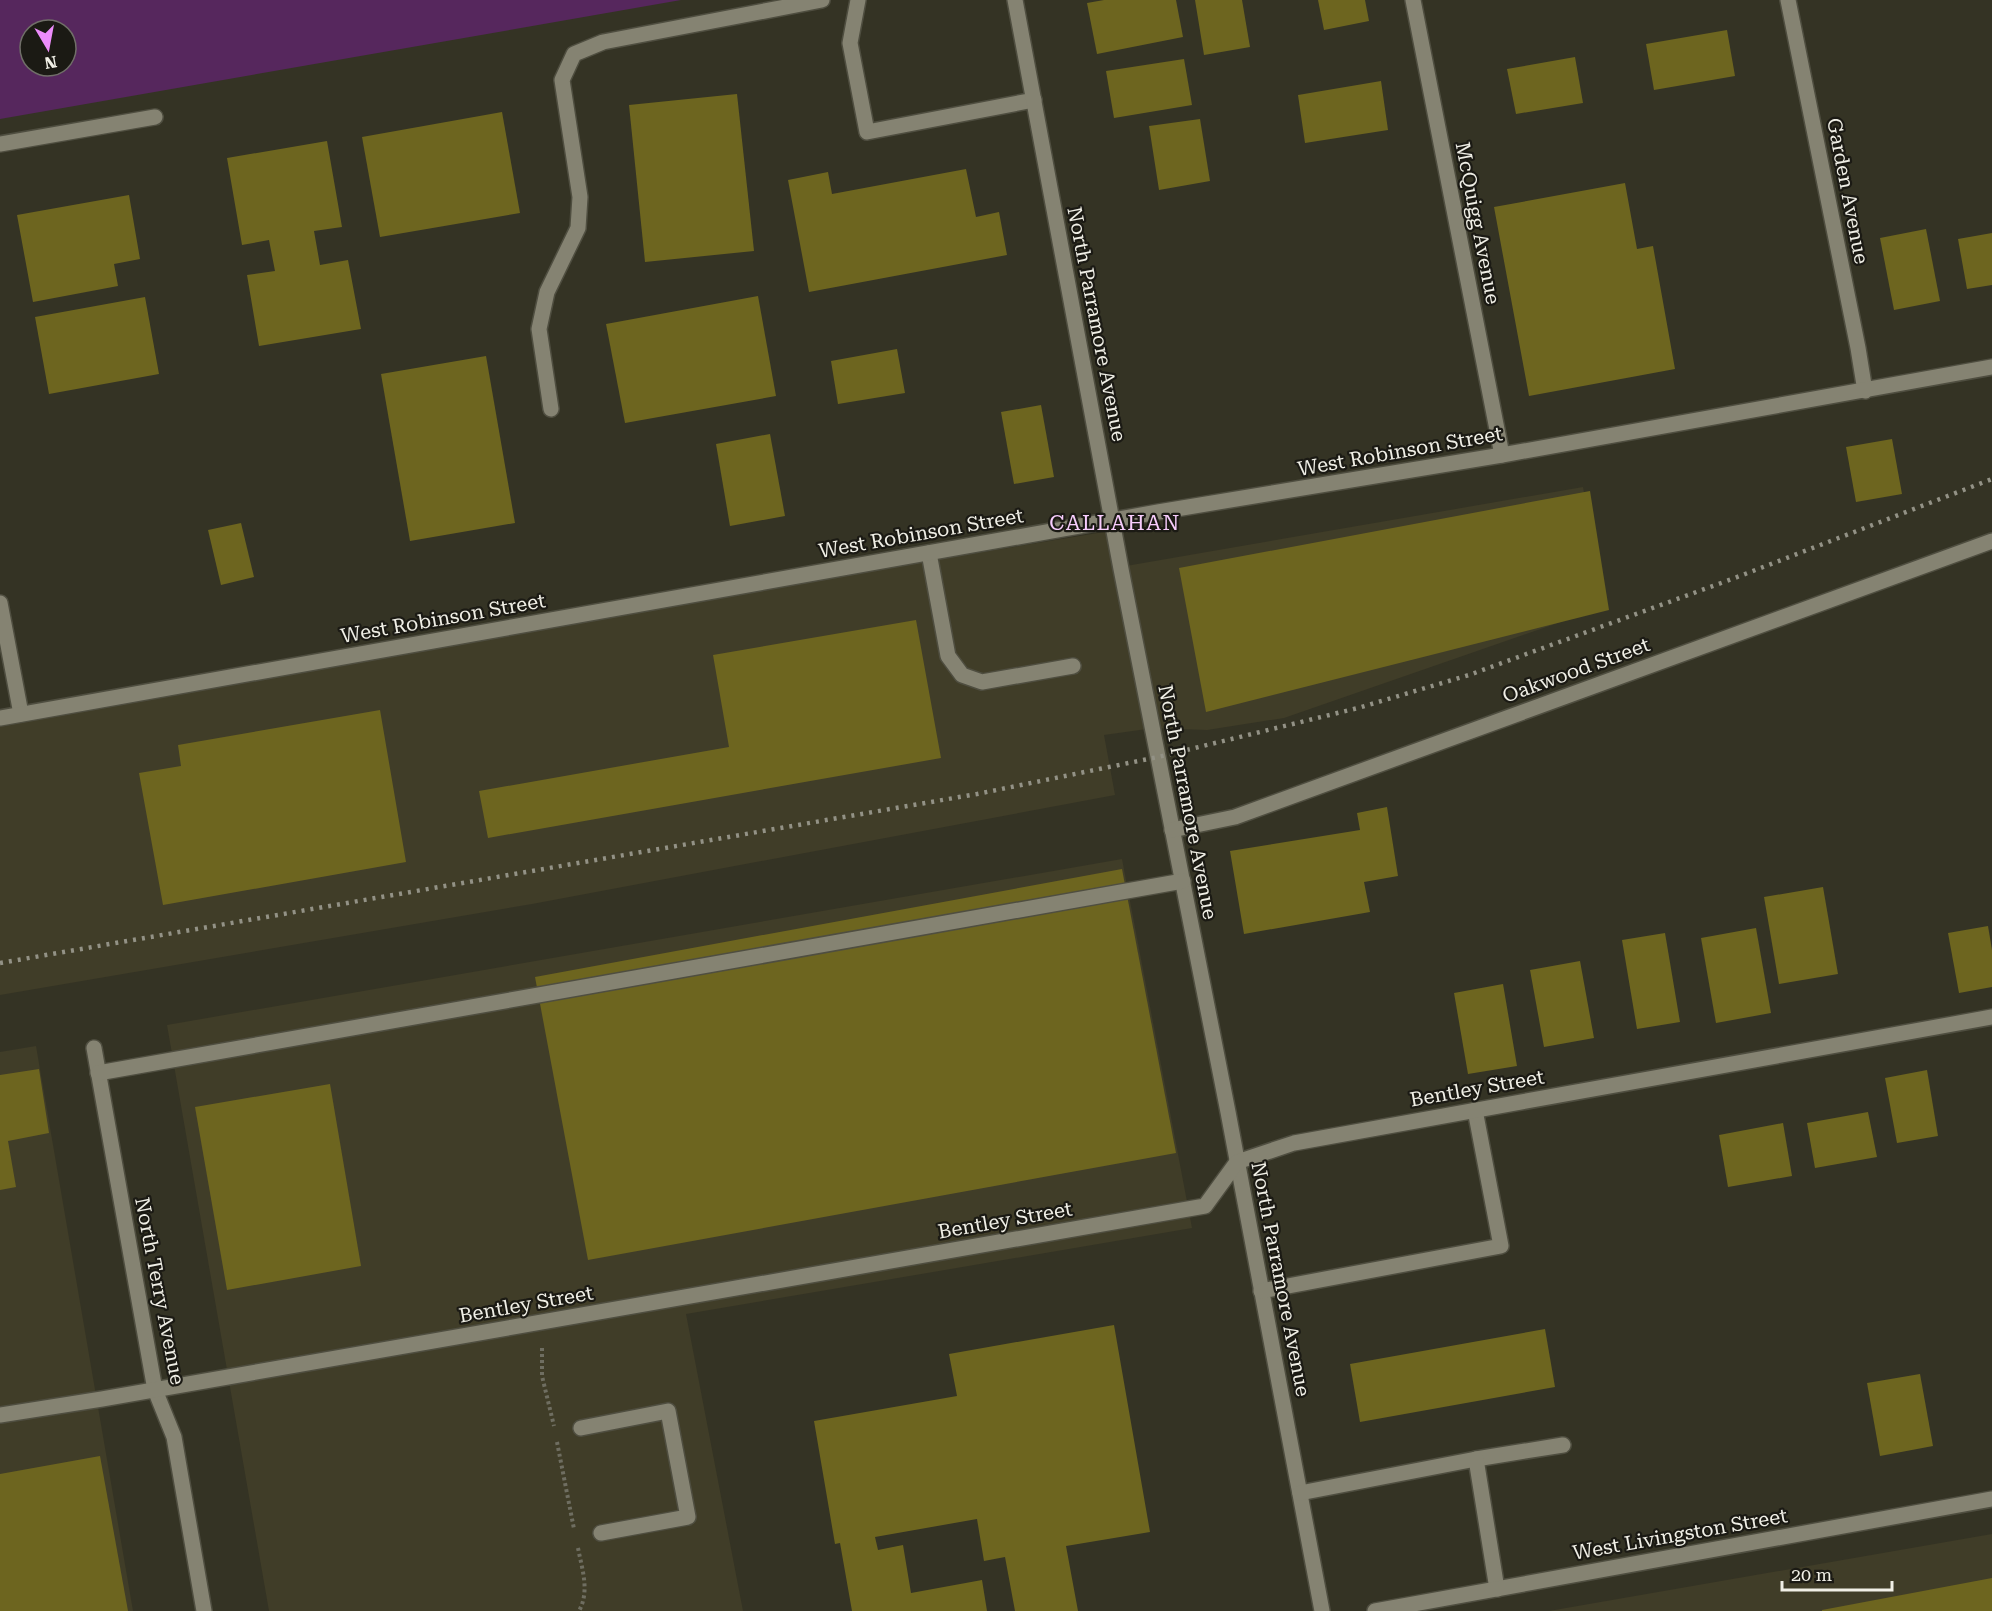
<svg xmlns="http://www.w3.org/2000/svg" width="1992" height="1611" font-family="'Roboto Serif',serif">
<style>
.built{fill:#403d28}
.green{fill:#56275d;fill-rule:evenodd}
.building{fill:#6d651f}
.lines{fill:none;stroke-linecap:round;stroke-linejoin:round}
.minor-casing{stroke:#4f4e40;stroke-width:18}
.path{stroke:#6f6e61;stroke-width:4;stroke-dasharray:3 3;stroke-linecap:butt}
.minor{stroke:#858372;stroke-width:15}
.rail{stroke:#939286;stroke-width:4.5;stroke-dasharray:3 6;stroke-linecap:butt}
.labels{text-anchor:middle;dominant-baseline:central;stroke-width:4.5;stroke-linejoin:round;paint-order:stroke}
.street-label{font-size:20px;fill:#f0efe6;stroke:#1b1a14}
.neighbourhood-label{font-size:21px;letter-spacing:1.5px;fill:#f8cdfd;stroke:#1b1a14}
</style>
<rect width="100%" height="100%" fill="#343324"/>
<g class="built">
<polygon points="1583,487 1604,607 1284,718 1207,730 1154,728 1104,735 1115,795 532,904 0,995 0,714 1116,530 1126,566"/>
<polygon points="1122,859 1192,1228 686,1314 743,1611 269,1611 167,1025"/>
<polygon points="36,1046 133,1611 0,1611 0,1052"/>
<polygon points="1992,1534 1992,1611 1549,1611"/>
</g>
<path class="green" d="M0,0h681l-681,119zM30,30h36v36h-36z"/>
<g class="building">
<polygon points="1104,0 1176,0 1183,37 1097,54 1087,3"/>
<polygon points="1195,0 1242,0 1250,47 1204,55"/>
<polygon points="1318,0 1365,0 1369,21 1324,30"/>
<polygon points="1727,30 1735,76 1654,90 1646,44"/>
<polygon points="1575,57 1583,103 1516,114 1507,69"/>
<polygon points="1184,59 1192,105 1114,118 1106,71"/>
<polygon points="1381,81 1388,130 1305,143 1298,95"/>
<polygon points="737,94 754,251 645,262 629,105"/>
<polygon points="502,112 520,213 380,237 362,137"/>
<polygon points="1200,119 1210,181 1159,190 1149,126"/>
<polygon points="327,141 342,227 314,231 320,265 348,260 361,329 259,346 247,275 275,271 269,240 242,245 227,158"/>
<polygon points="966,169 976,217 999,212 1007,255 809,292 788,180 828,172 832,194"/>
<polygon points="1625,183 1637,249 1653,246 1675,369 1529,396 1494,207"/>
<polygon points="129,195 140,259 114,264 118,286 33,302 17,215"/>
<polygon points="1926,229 1940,301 1894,310 1880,238"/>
<polygon points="1992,233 1992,285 1967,289 1958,239"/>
<polygon points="758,296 776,396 625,423 606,324"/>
<polygon points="145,297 159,374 49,394 35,317"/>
<polygon points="897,349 905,393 838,404 831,361"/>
<polygon points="486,356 515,523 410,541 381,374"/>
<polygon points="1041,405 1054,477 1014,484 1001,412"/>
<polygon points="770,434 785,516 730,526 716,444"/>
<polygon points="1892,439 1902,494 1856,502 1846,447"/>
<polygon points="1590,491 1609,610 1206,712 1179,568"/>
<polygon points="241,523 254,577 221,585 208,530"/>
<polygon points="916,620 941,758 488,838 479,791 729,747 713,655"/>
<polygon points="380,710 406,862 163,905 139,773 181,766 178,745"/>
<polygon points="1387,807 1398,876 1364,882 1370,912 1244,934 1230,851 1360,830 1357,813"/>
<polygon points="1122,869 1176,1153 588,1260 535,977"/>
<polygon points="1823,887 1838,974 1779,984 1764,897"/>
<polygon points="1988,926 1992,950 1992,987 1959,993 1948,933"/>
<polygon points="1756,928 1771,1013 1716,1023 1701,938"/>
<polygon points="1665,933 1680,1022 1637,1029 1622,940"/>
<polygon points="1580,961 1594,1038 1544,1047 1530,970"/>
<polygon points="1503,984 1517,1066 1468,1074 1454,993"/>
<polygon points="39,1069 49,1133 8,1141 16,1187 0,1190 0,1075"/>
<polygon points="1927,1070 1938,1136 1897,1143 1885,1078"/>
<polygon points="330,1084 361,1266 227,1290 195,1107"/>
<polygon points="1868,1112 1877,1157 1815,1168 1807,1123"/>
<polygon points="1783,1123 1792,1176 1728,1187 1719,1135"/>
<polygon points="1114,1325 1150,1532 1066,1546 1078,1611 1015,1611 1005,1557 984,1561 977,1519 875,1537 878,1550 903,1545 911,1593 982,1580 987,1611 852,1611 840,1543 835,1544 814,1421 957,1396 949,1354"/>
<polygon points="1545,1329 1555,1387 1360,1422 1350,1364"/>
<polygon points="1920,1374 1933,1446 1880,1456 1867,1383"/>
<polygon points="100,1456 128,1611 0,1611 0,1474"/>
<polygon points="1992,1578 1992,1611 1822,1611 1822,1610"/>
</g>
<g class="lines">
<defs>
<g id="minor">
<polyline points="858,0 850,43 867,132 1034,100"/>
<polyline points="1015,0 1121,569 1228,1112 1322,1611"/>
<polyline points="1413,0 1502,455"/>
<polyline points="1788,0 1858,348 1865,391"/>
<polyline points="0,144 155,117"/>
<polyline points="551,409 539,329 547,292 578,228 580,197 562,80 574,54 603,42 822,0"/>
<polyline points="929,553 948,656 962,675 982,682 1073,666"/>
<polyline points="0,603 21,714"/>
<polyline points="0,718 1158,512 1502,455 1992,367"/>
<polyline points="1172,830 1235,817 1992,541"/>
<polyline points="94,1048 155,1390 174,1437 204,1611"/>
<polyline points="98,1073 1183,881"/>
<polyline points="1261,1291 1501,1246 1475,1110"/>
<polyline points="0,1415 102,1399 1205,1206 1237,1162 1294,1143 1992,1017"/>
<polyline points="581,1428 668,1411 688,1517 601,1533"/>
<polyline points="1476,1459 1563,1445"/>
<polyline points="1300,1493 1476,1459 1497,1589"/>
<polyline points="1375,1611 1992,1499"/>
</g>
</defs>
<use href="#minor" class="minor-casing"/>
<g class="path">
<polyline points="542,1348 542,1376 554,1426"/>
<polyline points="557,1442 574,1529"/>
<path d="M578,1548c4,21 12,43 1,63"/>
</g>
<use href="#minor" class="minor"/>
<polyline class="rail" points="0,963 977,794 1158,757 1358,708 1469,675 1732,579 1992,479"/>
</g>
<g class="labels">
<g class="street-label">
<text transform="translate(1848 191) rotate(79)">Garden Avenue</text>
<text transform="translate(1478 223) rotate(79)">McQuigg Avenue</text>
<text transform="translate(1097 324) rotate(79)">North Parramore Avenue</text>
<text transform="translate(1400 451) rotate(-10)">West Robinson Street</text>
<text transform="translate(921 533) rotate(-10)">West Robinson Street</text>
<text transform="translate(443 618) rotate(-10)">West Robinson Street</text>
<text transform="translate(1576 670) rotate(-20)">Oakwood Street</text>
<text transform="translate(1188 802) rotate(79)">North Parramore Avenue</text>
<text transform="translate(1477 1088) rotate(-10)">Bentley Street</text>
<text transform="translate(1005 1220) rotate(-10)">Bentley Street</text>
<text transform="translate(1281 1279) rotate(79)">North Parramore Avenue</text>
<text transform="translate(160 1291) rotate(79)">North Terry Avenue</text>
<text transform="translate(526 1304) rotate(-10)">Bentley Street</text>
<text transform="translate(1680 1534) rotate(-10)">West Livingston Street</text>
</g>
<g class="neighbourhood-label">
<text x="1115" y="523">CALLAHAN</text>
</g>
</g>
<g transform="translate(48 48) rotate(170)"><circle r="28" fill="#1b1a14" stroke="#706f68" stroke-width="1.5"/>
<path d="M0-4.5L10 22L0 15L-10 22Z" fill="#ec8cfa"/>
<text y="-9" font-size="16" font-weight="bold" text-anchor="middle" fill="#f0efe6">N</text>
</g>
<path d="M1782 1581v9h110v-9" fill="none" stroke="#f0efe6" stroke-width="3"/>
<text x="1791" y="1581" font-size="18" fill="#f0efe6" stroke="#1b1a14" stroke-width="4.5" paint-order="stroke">20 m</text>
</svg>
